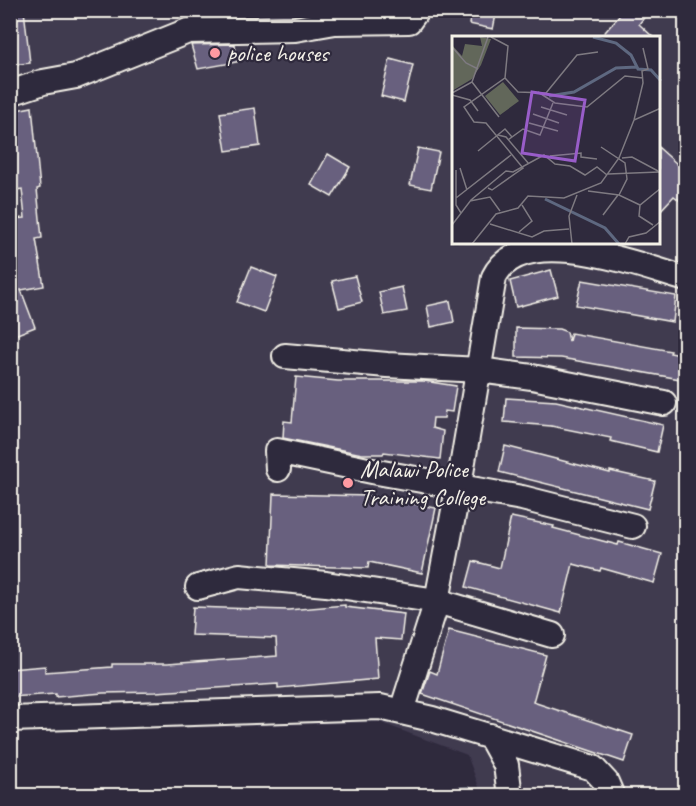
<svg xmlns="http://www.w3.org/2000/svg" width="696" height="806" font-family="Caveat,sans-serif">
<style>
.built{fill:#403a50;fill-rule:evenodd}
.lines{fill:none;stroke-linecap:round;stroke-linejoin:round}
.stream{stroke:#9a9faa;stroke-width:5}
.building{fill:#68617e;stroke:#f4f1e8;stroke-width:1.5}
.minor-casing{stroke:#f4f1e8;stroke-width:28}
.minor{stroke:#2f2a3d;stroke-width:24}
.poi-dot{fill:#ff9aa2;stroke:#2f2a3d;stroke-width:2}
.labels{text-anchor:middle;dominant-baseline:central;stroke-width:4.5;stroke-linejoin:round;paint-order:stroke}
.poi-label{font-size:24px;fill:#f4f1e8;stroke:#2f2a3d;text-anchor:start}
.inset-river{fill:none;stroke:#5e6880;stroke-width:3}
.inset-road{fill:none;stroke:#7e7a81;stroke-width:1.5}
.view{fill:#995dc9;fill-opacity:0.15;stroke:#995dc9;stroke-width:3}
.inset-edge{fill:none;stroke:#f4f1e8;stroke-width:3}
</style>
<rect width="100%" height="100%" fill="#2f2a3d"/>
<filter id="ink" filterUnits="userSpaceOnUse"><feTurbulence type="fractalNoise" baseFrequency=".0167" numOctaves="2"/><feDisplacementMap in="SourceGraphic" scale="12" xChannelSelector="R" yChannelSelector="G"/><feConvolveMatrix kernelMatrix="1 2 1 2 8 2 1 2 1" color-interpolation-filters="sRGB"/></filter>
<g filter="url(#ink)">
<path class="built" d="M10,11h675v784h-203l-15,-40 -88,-33 -368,11zM453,38h205v205h-205z"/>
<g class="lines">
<polyline class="stream" points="399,796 405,791 468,789"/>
</g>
<g class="building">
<polygon points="10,10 24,10 30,63 10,65"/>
<polygon points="472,10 497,10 493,29 469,24"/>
<polygon points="624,10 650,10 639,24 654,38 600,38"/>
<polygon points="235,44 237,62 198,69 191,45"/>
<polygon points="390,59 413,65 404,102 381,96"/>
<polygon points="32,107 40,188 37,189 42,238 36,239 44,286 21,290 35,327 10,337 10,219 25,218 22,189 10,191 10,115 16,114 16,110"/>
<polygon points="255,108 260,146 226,151 220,113"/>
<polygon points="658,147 686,172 686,206 674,196 658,213"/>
<polygon points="418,148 439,152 431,189 410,185"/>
<polygon points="328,154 350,167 332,197 311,185"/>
<polygon points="251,267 277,277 264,312 237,302"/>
<polygon points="551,270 558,296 516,307 510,281"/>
<polygon points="355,276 362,302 339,308 332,281"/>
<polygon points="582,280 676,296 673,322 576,305"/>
<polygon points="402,287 407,311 384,315 379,292"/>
<polygon points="450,301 454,322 431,327 427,306"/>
<polygon points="516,328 559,329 567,332 569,341 571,333 671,351 670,353 686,356 686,380 561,358 516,357"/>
<polygon points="296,377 338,381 424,381 456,386 452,412 445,411 444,418 433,418 432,428 443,431 440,459 384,452 383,454 362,454 283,438 284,421 292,422"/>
<polygon points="506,398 556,401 663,425 657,452 610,441 611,438 551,426 504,422"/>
<polygon points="505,446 610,473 610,471 655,481 648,509 499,472"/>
<polygon points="273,494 371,496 436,508 422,573 369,562 368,568 270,565"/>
<polygon points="511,517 554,526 553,528 618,545 619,542 662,554 654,583 601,568 600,571 573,564 561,613 466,587 473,561 500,568"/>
<polygon points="345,605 345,607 404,614 401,640 375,638 378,679 278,688 278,684 156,692 103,693 56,697 56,694 10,697 10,669 45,666 45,672 112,667 112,664 167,664 277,656 276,638 191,635 193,607 288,610"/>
<polygon points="449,630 546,655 533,702 633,735 624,762 422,694 430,671 437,674"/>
</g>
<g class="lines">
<defs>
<g id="minor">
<polyline points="326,10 335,22 409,21 417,10"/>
<polyline points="10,93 43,82 76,76 188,31 295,29 335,22"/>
<polyline points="285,356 387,365 479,370 532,377 664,403"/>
<polyline points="278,469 277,451 377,472 522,498 633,526"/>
<polyline points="198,587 239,576 326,584 437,601 552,635"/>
<path d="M402,711l35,-110 24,-128 33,-196c28,-57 147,-11 192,2"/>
<polyline points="10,719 380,707 432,719 593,768 606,782 612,796"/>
<polyline points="490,736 506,765 510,796"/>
</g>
</defs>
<use href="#minor" class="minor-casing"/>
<use href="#minor" class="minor"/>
</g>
</g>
<g class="poi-dot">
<circle cx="215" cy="53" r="6"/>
<circle cx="348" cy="483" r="6"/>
</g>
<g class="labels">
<g class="poi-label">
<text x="227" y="53">police houses</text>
<text x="360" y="469">Malawi Police<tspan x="360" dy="28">Training College</tspan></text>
</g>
</g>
<g transform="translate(452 36)">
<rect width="208" height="208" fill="#2f2a3d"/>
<path d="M28,1l11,2 -10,26 -9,14 -20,12v-46l10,11 3,-12 17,2zM51,46l16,19 -19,14 -15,-19z" fill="#62675a"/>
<path class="inset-river" d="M141,1l23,6 15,12 7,14 13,1 10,11M97,60l25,-4 42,-24 21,-1M93,163l60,29 14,16"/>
<path class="inset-road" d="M39,1l17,9 -3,32M0,11l14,16 12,6M20,46l27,35M86,56l17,11 32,4 38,-31 18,2M0,57l20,-11 16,-45M94,57l31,-38 21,-3M0,59l18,5 8,11M89,71l26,8M81,78l26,9M182,84l9,-37 -1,-12 6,-2 -5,-21M77,87l29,8M46,99l8,2 23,27M56,104l15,-11 17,6 13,-32M0,107v22M149,111l24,16 2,16 -8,16M26,115l27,-22 7,8M98,120l31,-3v4l16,2M170,122l10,-1 26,14M8,132l7,22M4,134v35l5,8M156,138l51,-2M36,152l4,2 31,-22 -37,-45 -12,-1 -10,-15 41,-29 13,14 28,1M136,155l31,4 21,10 21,-17M4,162l55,-43M18,165l20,-4 10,14M188,169l-1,11 14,9M151,179l15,-20M38,188l42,13 12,-6 25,-2M0,189l19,-25 35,-29 7,1 31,-17 11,9 15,2 15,9 12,-8 10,8M67,196l13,-11 -10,-16M20,208l24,-30 22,-6 10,-12 36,2 37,-15 18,-25 15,-38 27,-12M120,208l-3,-28 8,-21M173,208l4,-7 17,-4 15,-12"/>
<path class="view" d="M80,56l53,8 -10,61 -53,-8z"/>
<rect width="208" height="208" class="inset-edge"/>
</g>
<rect width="696" height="806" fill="none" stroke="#2f2a3d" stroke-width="36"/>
<rect x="18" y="18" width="660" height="770" fill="none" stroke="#f4f1e8" stroke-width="2" filter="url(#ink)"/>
</svg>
